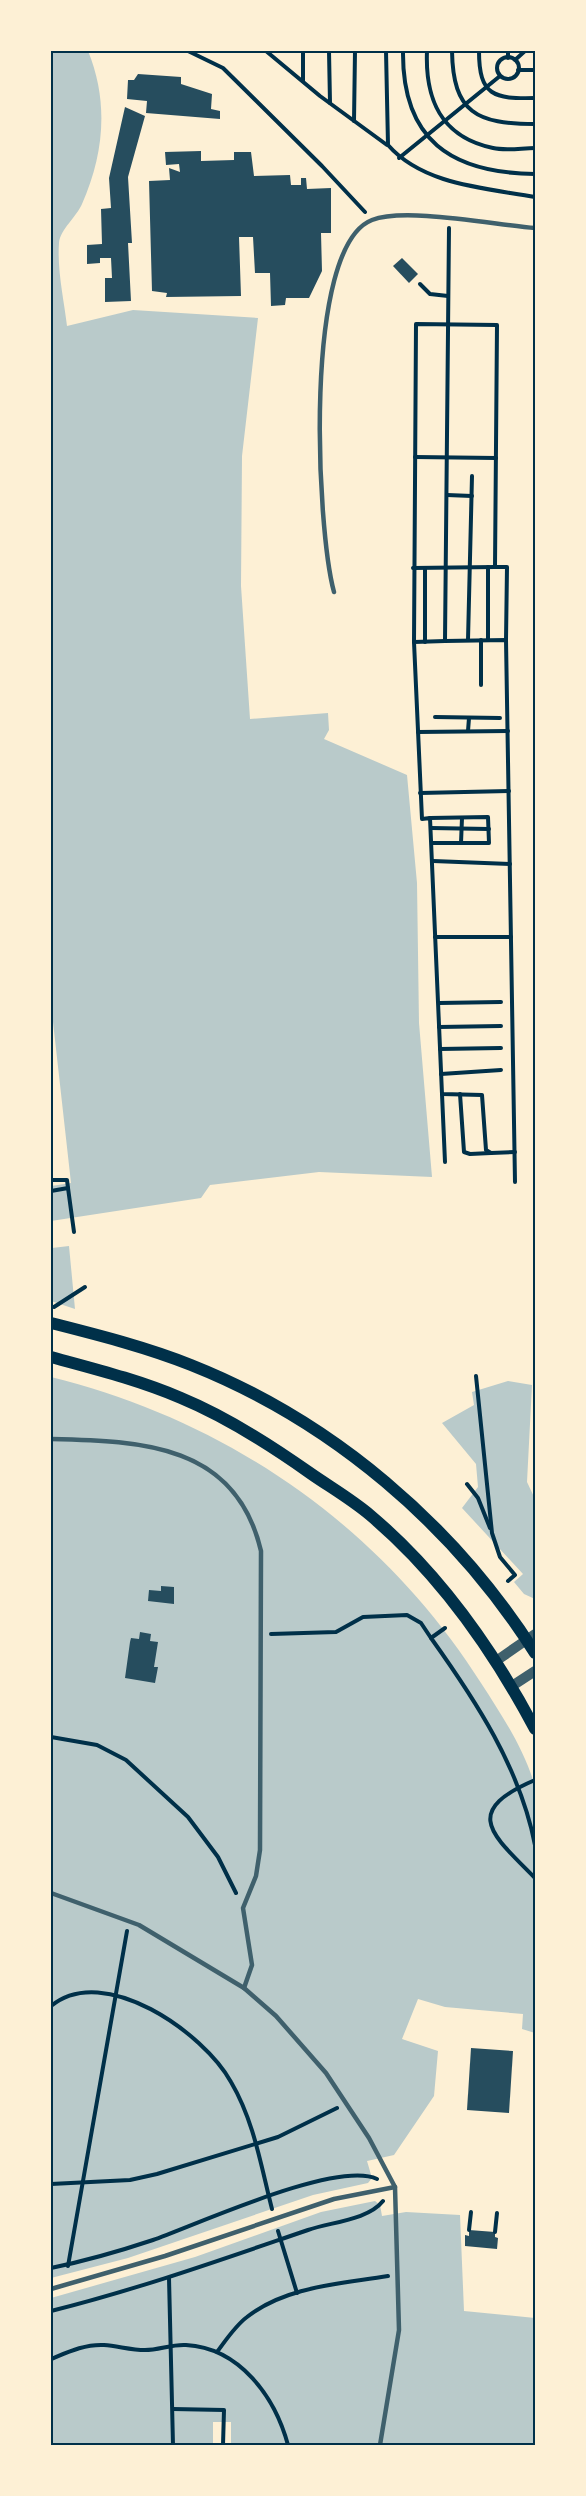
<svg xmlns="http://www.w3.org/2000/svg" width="586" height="2496" font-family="'Fira Sans',sans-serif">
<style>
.green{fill:#b9caca}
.building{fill:#264d5e}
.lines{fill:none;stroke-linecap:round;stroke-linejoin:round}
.path{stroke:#003049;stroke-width:4}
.service{stroke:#3f606c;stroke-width:4.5}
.tertiary{stroke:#3f606c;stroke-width:10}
.secondary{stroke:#003049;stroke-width:12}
.neatline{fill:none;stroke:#003049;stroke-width:2}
</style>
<rect width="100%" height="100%" fill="#fdf0d5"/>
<g class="green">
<path d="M51,51h37c21,51 16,103 -6,153 -5,12 -22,26 -23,39 -2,27 5,57 8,83l66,-16 125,8 -16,138 -1,130 9,133 78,-6 1,17 -5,9 83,36 10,108 2,140 13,154 -113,-5 -109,13 -9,13 -150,23v-35l20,-3 -20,-179z"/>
<polygon points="51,1244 52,1248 69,1246 75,1309 51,1301"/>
<path d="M51,1377c178,44 331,150 430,306 20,31 42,64 53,100 6,18 1,45 1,64 0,62 0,124 0,186l-13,-4 1,-15 -78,-7 -27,-8 -16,40 36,12 -4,45 -40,59 -27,6 5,17 -4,5 -55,12 -185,63 -77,20z"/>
<polygon points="508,1381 532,1385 527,1482 535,1499 535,1599 524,1594 514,1582 523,1574 462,1508 478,1487 476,1464 442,1423 474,1405 472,1392"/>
<polygon points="375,2201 380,2205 382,2216 406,2212 460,2215 464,2311 535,2318 535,2445 231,2445 231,2422 213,2422 213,2445 51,2445 51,2298 195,2257 321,2212"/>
</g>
<g class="building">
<polygon points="138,74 181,77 181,84 212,94 211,109 220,111 220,119 146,113 147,101 127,99 128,80 134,80"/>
<polygon points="125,107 145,116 128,177 132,243 128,243 131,301 105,302 105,278 112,278 111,258 100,258 100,263 87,264 87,245 102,244 101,209 111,208 109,178"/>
<polygon points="201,151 201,161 234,160 234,152 251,152 254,176 290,175 291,185 301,185 301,178 306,178 307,189 331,188 331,233 321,233 322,271 309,298 286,298 285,305 271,306 270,273 255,273 253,237 239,237 241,296 166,297 167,293 152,291 149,181 170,180 169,168 180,172 179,164 166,165 165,152"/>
<polygon points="402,258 418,274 409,283 393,266"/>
<polygon points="161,1586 174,1587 174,1604 148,1601 149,1590 161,1591"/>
<polygon points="140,1632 151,1634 150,1641 158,1642 154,1667 158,1667 155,1683 125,1678 130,1642 131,1638 139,1639"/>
<polygon points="471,2048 513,2051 509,2113 467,2110"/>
<polygon points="469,2230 495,2232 495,2237 498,2238 497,2249 465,2246 465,2235 469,2236"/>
</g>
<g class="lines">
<g class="path">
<polyline points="188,51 223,68 322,166 365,212"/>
<polyline points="266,51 320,96 387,145"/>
<polyline points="303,51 303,81"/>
<polyline points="329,51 330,103"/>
<path d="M386,51l2,94c35,40 97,43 147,52"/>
<path d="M403,51c-1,89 48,122 132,123"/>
<path d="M427,51c-2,49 14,86 66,97 13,3 29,0 42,0"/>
<path d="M452,51c1,62 25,73 83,73"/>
<path d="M479,51c0,45 15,48 56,47"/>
<circle cx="508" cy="68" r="11"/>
<polyline points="508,58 508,51"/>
<polyline points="515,60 525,51"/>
<polyline points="518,70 535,70"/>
<polyline points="354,121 355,51"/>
<polyline points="399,158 500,76"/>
<polyline points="449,228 445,641 506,640 515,1182"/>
<polyline points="420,284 430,294 448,296"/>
<polyline points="415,457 496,458"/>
<polyline points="447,495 472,496"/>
<polyline points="413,568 495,567"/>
<polyline points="468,640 472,476"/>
<polyline points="481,640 481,685"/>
<polyline points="488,640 488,567"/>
<polyline points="445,641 414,642 422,819 430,818 442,1094 482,1095 486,1150 491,1153 515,1152"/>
<polyline points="414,642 416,324 497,325 495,567 507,567 506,640"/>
<polyline points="425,642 425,568"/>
<polyline points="435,717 500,718"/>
<polyline points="468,731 469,718"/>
<polyline points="418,732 508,731"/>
<polyline points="420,793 509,791"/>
<polyline points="430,818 488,817 489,843 432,843"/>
<polyline points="431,828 489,829"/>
<polyline points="461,843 462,818"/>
<polyline points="433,861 510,864"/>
<polyline points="435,937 511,937"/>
<polyline points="439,1003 501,1002"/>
<polyline points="439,1027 501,1026"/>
<polyline points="440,1049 501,1048"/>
<polyline points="441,1074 501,1070"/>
<polyline points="442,1094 445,1162"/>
<polyline points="460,1094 464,1152 470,1154 491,1153"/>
<polyline points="51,1180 67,1180 68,1188"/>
<polyline points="51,1191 68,1188 74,1232"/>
<polyline points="54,1307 85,1287"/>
<polyline points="476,1376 492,1533 500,1557 515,1575 508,1581"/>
<polyline points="467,1484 478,1498 490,1528"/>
<path d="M445,1628l-14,10c45,63 89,130 104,207"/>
<polyline points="271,1634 336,1632 363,1617 407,1615 421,1623 431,1638"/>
<polyline points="51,1737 97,1745 126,1760 188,1817 218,1857 236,1893"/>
<path d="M535,1780c-75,32 -42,55 0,98"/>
<path d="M51,2006c53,-44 153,27 180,76 23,39 30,84 41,127"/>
<polyline points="51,2184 130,2180 157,2174 278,2137 337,2108"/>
<polyline points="469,2230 471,2212"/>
<polyline points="278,2231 297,2293"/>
<polyline points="495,2232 497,2213"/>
<polyline points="68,2266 127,1931"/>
<path d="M51,2268c34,-7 69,-17 102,-28 45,-16 184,-80 224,-61"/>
<polyline points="169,2278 173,2445"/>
<path d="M51,2311c88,-22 172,-52 257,-81 23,-8 60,-10 75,-29"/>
<path d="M217,2352c9,-12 18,-26 30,-35 39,-31 94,-33 141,-41"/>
<path d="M51,2359c17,-7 34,-15 53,-14 14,1 27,5 41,5 14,0 27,-6 41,-5 54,3 89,52 102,100"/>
<polyline points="173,2409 224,2410 223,2445"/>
</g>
<g class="service">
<path d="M334,592c-17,-62 -32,-345 38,-372 33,-13 124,5 163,8"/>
<path d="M51,1439c91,2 185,5 210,112l-1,299 -4,26 -13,32 9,57 -8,23"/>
<polyline points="51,1893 139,1925 244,1988 276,2016 326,2073 369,2138 395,2187 399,2330 380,2445"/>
<polyline points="51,2289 165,2256 334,2199 395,2187"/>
</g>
<g class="tertiary">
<polyline points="496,1661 535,1634"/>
<polyline points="512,1686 535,1671"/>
</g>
<g class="secondary">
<path d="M51,1323c47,12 95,24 140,42 141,56 263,160 344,288"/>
<path d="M51,1357c44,12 88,23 130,41 46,19 88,46 129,75 20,14 41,26 60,42 70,59 122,133 165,214"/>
</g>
</g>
<rect width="586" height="2496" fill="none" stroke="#fdf0d5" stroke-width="105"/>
<rect x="52" y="52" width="482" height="2392" class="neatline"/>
</svg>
